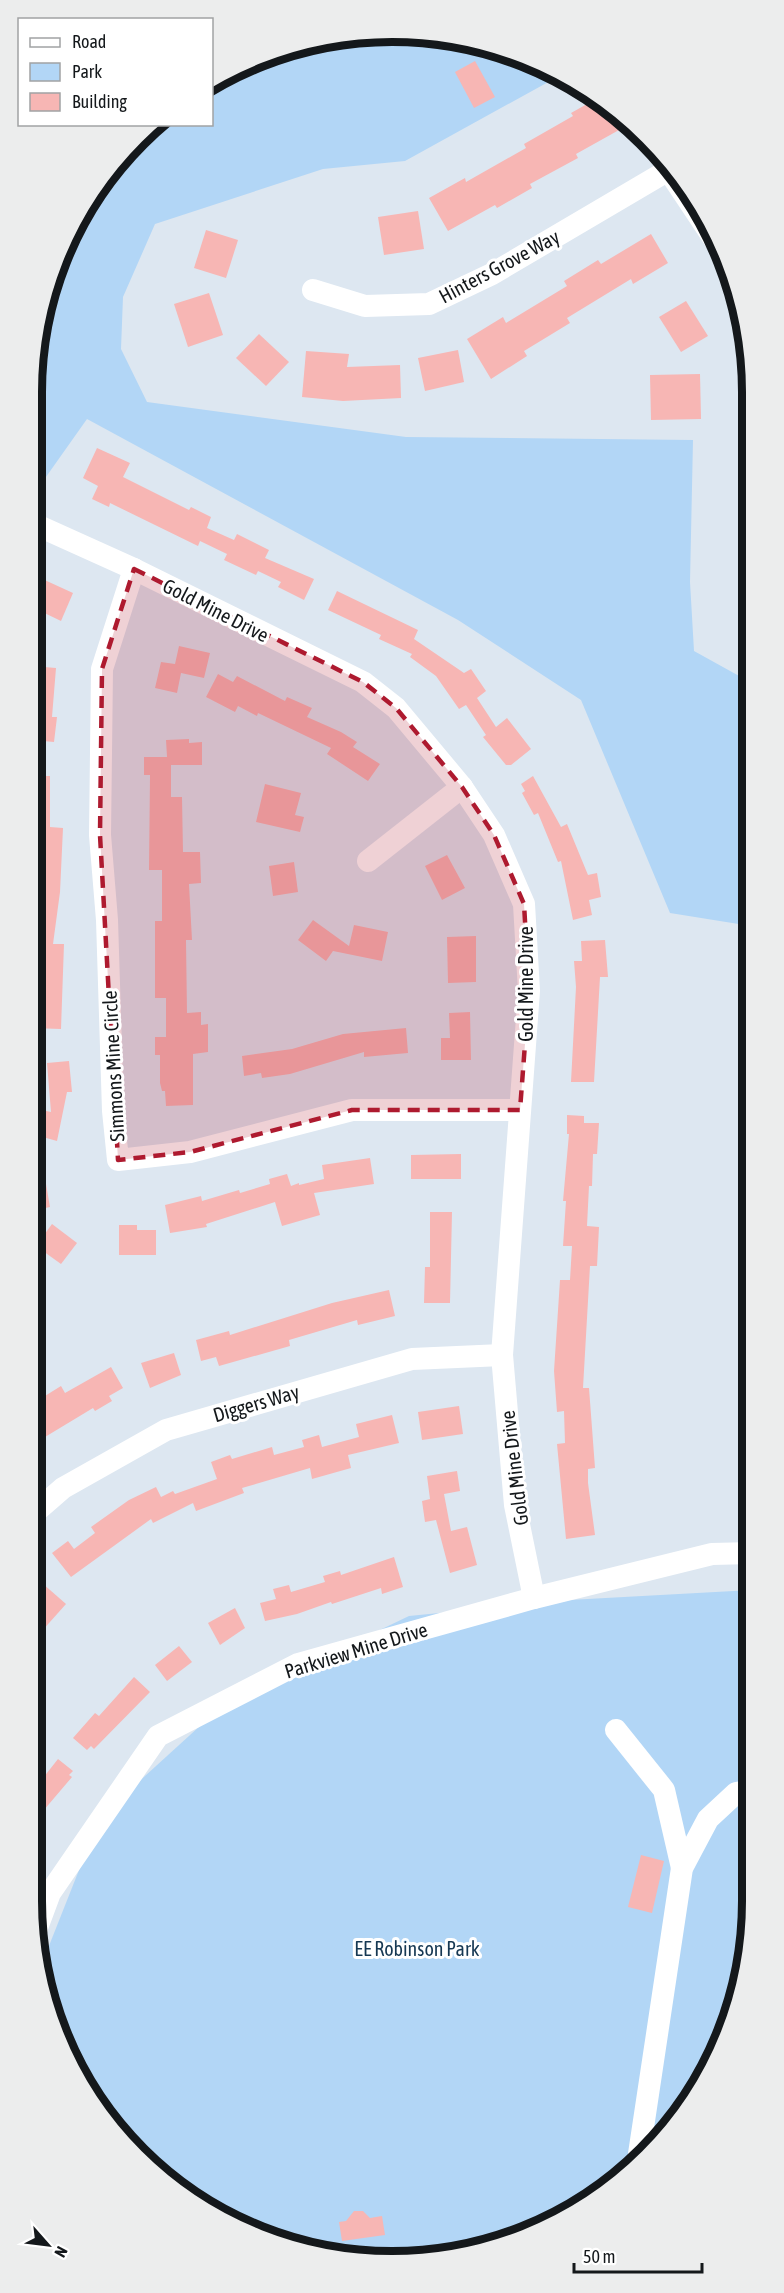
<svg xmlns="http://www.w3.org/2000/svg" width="784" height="2293" font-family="'Asap Condensed',sans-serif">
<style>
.green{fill:#b2d6f6}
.building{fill:#f7b6b4}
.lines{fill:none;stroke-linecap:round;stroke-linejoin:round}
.minor{stroke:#fff;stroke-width:22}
.marked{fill:#ae1a2f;fill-opacity:0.2;stroke:#ae1a2f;stroke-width:4.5;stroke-dasharray:12 8;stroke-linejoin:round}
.labels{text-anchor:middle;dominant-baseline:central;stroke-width:6;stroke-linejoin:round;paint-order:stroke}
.street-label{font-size:20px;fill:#14181b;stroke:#fff}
.park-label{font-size:20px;fill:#163853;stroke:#fff}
.rim{fill:none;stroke:#14181b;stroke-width:8}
</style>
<rect width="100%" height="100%" fill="#dde7f1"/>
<g class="green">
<polygon points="345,35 485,44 561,75 405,161 323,169 155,224 123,297 121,349 147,402 406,437 693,440 690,582 694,651 750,682 751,926 670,913 581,700 458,620 87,419 41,484 32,486 32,392 44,299 106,173 161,125 212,124 212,80"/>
<polygon points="752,1590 752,1901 740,1994 692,2102 593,2201 485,2249 345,2258 232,2224 121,2139 59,2039 43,1961 100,1817 223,1705 409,1616 569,1600"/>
</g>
<g class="building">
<polygon points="475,61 495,97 474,108 455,72"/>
<polygon points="596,99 628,125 576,154 578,158 530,184 532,188 497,208 495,205 448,231 429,198 465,178 466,182 526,148 524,144 573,116 571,113"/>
<polygon points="418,211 424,249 384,255 378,217"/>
<polygon points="206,230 238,240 226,278 194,268"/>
<polygon points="651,234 668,263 633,284 631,279 567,318 570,323 524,351 527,356 491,379 467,339 503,317 506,323 567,286 564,281 598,260 601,264"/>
<polygon points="209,293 223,335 188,347 174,304"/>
<polygon points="686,301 708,336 681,352 659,317"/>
<polygon points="259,334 289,362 266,386 236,358"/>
<polygon points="458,350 464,382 425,391 418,358"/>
<polygon points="306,351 349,354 347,367 400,365 401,398 343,401 302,397"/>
<polygon points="700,374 701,419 651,420 650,375"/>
<polygon points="97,448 130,463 123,477 189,510 191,507 211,517 207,528 234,540 237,534 269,550 265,558 314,579 304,600 278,587 281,582 258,571 256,575 224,560 227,554 200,541 198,546 110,503 109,507 92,499 98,486 83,478"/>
<polygon points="38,577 73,593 61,621 32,607 32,591"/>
<polygon points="337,591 418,630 414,639 464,673 471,669 486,691 477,698 496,727 507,718 531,749 511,765 506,765 483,737 486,735 466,705 459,709 436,676 410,657 412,654 379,639 381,635 328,610"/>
<polygon points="179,646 210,653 204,678 181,673 177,693 155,688 161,662 175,664"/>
<polygon points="32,666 56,668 52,717 57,717 54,742 32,740"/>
<polygon points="218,674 233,682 237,676 285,701 287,697 312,708 307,717 341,732 357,742 353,747 380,764 368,781 327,754 331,748 258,713 257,716 238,706 235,712 206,697"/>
<polygon points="189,739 189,743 202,742 202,765 171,765 171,797 182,797 183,852 200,852 201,883 189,884 192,940 186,940 187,1013 201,1012 201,1025 208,1024 208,1052 193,1054 193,1105 166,1106 165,1091 162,1091 160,1083 160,1055 155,1055 155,1037 166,1037 166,998 155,998 155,921 162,921 162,870 149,870 150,775 144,775 144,757 167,757 166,740"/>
<polygon points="32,776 50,776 50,827 63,828 60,892 53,944 64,944 61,1029 32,1028 32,895 35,883 38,812 32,812"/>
<polygon points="533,776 561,827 567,824 588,875 597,873 601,897 589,900 592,915 573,920 561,861 558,862 538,813 534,815 522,793 525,791 521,784"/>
<polygon points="265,784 301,793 295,815 304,817 300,832 256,822"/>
<polygon points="447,855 465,888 442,900 425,866"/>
<polygon points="294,862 298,892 273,896 269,866"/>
<polygon points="313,920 349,946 354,925 388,932 382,961 333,951 326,961 298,940"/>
<polygon points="476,936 476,982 448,983 447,937"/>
<polygon points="605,940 608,977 600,977 594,1082 571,1082 576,987 574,961 582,961 581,941"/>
<polygon points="470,1012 471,1060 441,1060 441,1038 450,1038 449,1013"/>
<polygon points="406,1028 408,1053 364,1057 364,1052 290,1074 262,1078 261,1073 244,1076 242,1056 292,1049 343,1034"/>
<polygon points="69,1061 72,1092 67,1092 57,1141 32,1134 32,1108 51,1112 47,1063"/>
<polygon points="567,1115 584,1116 584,1123 599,1123 597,1154 593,1154 592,1186 589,1186 587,1226 599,1227 597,1266 590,1266 583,1388 589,1388 595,1468 588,1469 588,1483 595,1535 566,1539 557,1444 565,1443 564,1411 557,1412 554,1371 560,1280 570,1280 572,1246 563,1246 566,1201 563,1201 569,1134 567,1134"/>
<polygon points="39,1144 50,1207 32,1211 32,1145"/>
<polygon points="461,1154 461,1179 411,1179 411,1155"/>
<polygon points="370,1158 374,1184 314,1193 320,1215 282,1226 275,1202 206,1224 207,1227 170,1233 165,1205 201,1196 202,1201 239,1190 240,1193 270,1184 269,1179 287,1174 291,1186 299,1183 299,1185 324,1179 322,1165"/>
<polygon points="430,1212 452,1212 450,1303 424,1303 425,1267 430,1267"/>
<polygon points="52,1224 77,1243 61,1264 36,1246"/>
<polygon points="119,1225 137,1225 137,1230 156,1230 156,1255 119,1255"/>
<polygon points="389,1290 395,1316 358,1325 357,1320 289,1340 290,1346 219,1366 216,1357 201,1361 196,1340 229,1331 230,1335 332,1303"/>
<polygon points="174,1353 181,1375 150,1388 141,1363"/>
<polygon points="111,1367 123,1388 109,1396 112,1401 95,1411 93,1408 45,1437 32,1414 32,1404 61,1386 65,1393"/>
<polygon points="459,1406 463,1434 422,1440 418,1412"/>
<polygon points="392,1415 399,1443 348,1455 351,1468 312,1479 310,1468 242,1488 244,1493 196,1511 193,1503 153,1523 151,1519 71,1577 52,1553 68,1541 74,1549 95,1533 91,1527 129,1500 156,1487 161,1497 173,1491 175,1494 217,1479 211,1462 230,1455 232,1459 272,1447 274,1455 304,1447 302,1440 319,1435 322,1447 359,1437 356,1424"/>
<polygon points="457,1471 460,1491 444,1494 451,1531 467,1527 477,1565 450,1573 436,1520 425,1522 422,1501 430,1499 427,1476"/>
<polygon points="394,1557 403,1587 382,1594 381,1588 332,1604 331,1602 297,1614 265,1621 260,1603 276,1599 273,1589 289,1585 291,1592 325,1582 323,1576 340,1571 341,1575"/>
<polygon points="42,1583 66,1604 41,1632 32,1624 32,1594"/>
<polygon points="235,1608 245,1628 220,1645 208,1623"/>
<polygon points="179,1646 192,1662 167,1681 155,1665"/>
<polygon points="134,1677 150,1692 94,1749 91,1746 87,1750 73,1738 95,1713 99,1716"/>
<polygon points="58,1759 73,1771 69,1775 72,1777 32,1824 32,1792"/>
<polygon points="641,1855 664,1861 652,1913 628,1907"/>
<polygon points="354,2211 363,2211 370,2218 382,2216 385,2235 342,2241 339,2222 346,2221"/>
</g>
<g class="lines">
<g class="minor">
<polyline points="668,170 726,257"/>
<polyline points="313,290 365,306 429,304 492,274 672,168"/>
<polyline points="32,523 134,569 363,682 396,708 462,787 494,835 524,904 529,991 502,1355 515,1505 534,1598"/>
<polyline points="134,569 102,669 100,835 107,920 113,1111 118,1160 190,1152 352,1110 520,1110"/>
<polyline points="368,861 462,787"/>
<polyline points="32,1515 63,1488 166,1430 412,1359 502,1355"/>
<polyline points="616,1730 664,1790 682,1868"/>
<polyline points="749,1927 752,1898"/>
<polyline points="37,1928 50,1893 158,1736 298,1664 534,1598 712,1554 752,1553"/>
<polyline points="639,2154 682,1868 708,1819 736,1793 752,1790"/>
</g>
</g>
<path class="marked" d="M134,569l229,113 33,26 66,79 32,48 30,69 5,87 -9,119h-168l-162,42 -72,8 -18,-325 2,-166z"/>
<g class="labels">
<g class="street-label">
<text transform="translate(499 266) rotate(-28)">Hinters Grove Way</text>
<text transform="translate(216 610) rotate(27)">Gold Mine Drive</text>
<text transform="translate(525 984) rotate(-90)">Gold Mine Drive</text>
<text transform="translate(113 1066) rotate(-93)">Simmons Mine Circle</text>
<text transform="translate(256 1403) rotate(-16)">Diggers Way</text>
<text transform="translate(514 1468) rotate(-97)">Gold Mine Drive</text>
<text transform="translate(356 1650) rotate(-17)">Parkview Mine Drive</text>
</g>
<g class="park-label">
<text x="417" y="1948">EE Robinson Park</text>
</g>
</g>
<path d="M0 0H784V2293H0ZM392 42H392A350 350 0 0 1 742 392V1901A350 350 0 0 1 392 2251H392A350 350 0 0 1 42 1901V392A350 350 0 0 1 392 42Z" fill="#eceded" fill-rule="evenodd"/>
<path class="rim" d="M392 42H392A350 350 0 0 1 742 392V1901A350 350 0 0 1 392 2251H392A350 350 0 0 1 42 1901V392A350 350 0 0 1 392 42Z"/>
<rect x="18" y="18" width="195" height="108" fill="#ffffff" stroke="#a1a3a4" stroke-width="1.5"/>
<rect x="30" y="38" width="30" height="9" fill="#ffffff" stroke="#a1a3a4" stroke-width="1.5"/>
<text x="72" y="48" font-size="18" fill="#14181b">Road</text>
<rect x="30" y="63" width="30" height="18" fill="#b2d6f6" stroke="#a1a3a4" stroke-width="1.5"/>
<text x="72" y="78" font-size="18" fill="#14181b">Park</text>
<rect x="30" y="93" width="30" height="18" fill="#f7b6b4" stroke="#a1a3a4" stroke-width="1.5"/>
<text x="72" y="108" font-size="18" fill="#14181b">Building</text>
<g transform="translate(48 2245) rotate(118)" stroke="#ffffff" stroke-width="4.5" paint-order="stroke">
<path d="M0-4.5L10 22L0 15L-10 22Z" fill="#14181b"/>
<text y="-9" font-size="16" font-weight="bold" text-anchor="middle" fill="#14181b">N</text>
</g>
<path d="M574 2263v9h128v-9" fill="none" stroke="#14181b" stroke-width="3"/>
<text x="583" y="2263" font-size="18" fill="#14181b" stroke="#ffffff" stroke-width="4.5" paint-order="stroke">50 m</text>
</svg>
